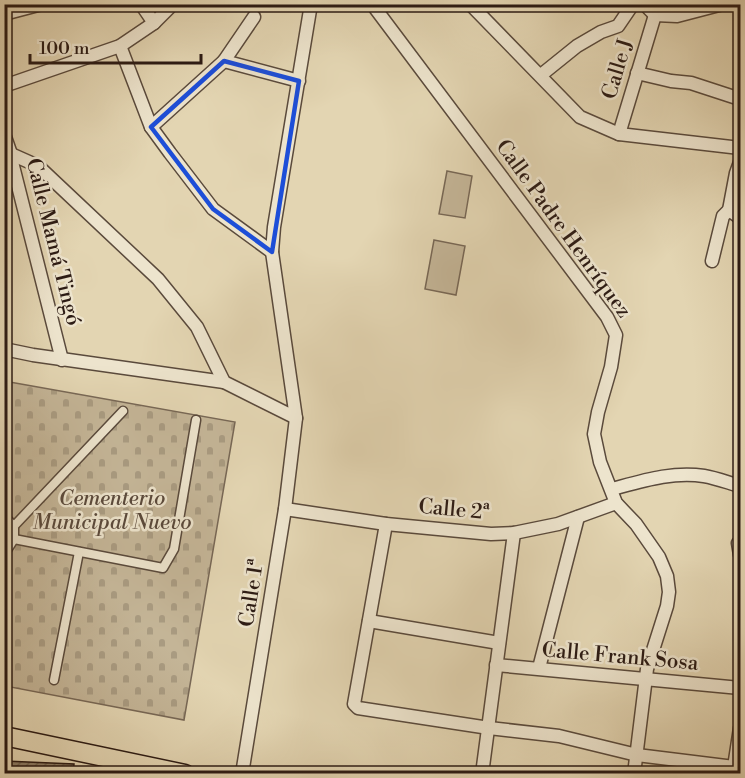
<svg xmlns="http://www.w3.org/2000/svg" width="745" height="778" font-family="'Libre Bodoni',serif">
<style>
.cemetery{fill:url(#cemetery-stones);stroke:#786856;stroke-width:1.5}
.green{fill:#c4b597;stroke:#786856;stroke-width:1.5}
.building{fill:url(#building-hatch);stroke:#2c1b14;stroke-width:1.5}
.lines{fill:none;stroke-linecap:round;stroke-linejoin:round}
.pedestrian-casing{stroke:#5a4a3c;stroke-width:11}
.minor-casing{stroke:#5a4a3c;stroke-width:15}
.primary-casing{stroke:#2c1b14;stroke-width:21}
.pedestrian{stroke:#ede4cd;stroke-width:8}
.minor{stroke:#ede4cd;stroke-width:12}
.primary{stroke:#e3d5b2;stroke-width:18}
.marked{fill:none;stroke:#1d4ed8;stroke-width:4.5;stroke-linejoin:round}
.labels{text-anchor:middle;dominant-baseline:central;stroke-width:5;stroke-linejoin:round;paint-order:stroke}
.street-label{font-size:21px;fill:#2c1b14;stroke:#ede4cd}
.park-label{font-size:21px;font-style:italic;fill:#5a493b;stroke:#ede4cd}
</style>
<defs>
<pattern id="cemetery-stones" width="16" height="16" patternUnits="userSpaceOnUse" patternTransform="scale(1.5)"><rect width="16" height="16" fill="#c4b597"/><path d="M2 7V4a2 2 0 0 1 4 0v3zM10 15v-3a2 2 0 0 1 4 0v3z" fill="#a99b81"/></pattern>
<pattern id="building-hatch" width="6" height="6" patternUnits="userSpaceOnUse" patternTransform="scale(1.5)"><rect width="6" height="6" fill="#8b7c66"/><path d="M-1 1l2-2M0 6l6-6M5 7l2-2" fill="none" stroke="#726553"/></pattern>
</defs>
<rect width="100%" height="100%" fill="#e3d5b2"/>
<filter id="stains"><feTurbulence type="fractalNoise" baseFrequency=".00333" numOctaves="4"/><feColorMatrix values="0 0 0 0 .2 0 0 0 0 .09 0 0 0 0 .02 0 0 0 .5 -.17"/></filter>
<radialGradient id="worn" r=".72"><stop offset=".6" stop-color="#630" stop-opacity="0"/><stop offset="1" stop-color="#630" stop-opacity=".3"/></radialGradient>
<polygon class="cemetery" points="4,381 235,422 184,720 5,686"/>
<g class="green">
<polygon points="447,171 472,176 465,218 439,214"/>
<polygon points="434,240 465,246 456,295 425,289"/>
</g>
<polygon class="building" points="4,761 74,764 73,774 4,774"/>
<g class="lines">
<defs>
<g id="pedestrian">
<polyline points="4,516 14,526 14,539 7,550 4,551"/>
<polyline points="14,526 123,411"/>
<polyline points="14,539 163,568 174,549 196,420"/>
<polyline points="54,680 79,552"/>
</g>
<g id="minor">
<polyline points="141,4 154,23"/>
<polyline points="372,4 607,317 616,335 611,367 598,412 594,434 600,462 616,503 636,524 659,557 667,576 669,592 667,606 647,669 634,774"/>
<polyline points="470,4 580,117 619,134 740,148"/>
<polyline points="644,4 655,15 677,16 723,4"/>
<polyline points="4,14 42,4"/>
<polyline points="120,46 151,127 170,153 213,209 272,252"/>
<polyline points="224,61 254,17"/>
<polyline points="637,73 671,81 691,83 740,99"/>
<polyline points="541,75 577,46 601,32 618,26 633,4"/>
<polyline points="4,86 120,46 154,23 173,4"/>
<polyline points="151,127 224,61 299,81"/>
<polyline points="4,134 11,154 13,166 62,360"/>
<polyline points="619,134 655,15"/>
<polyline points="11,154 38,166 158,279 197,327 224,382 296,418 272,252 274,227 311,4"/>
<polyline points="740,162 736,173 729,210 740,218"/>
<polyline points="712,261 723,216 729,210"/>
<polyline points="4,349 33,355 224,382"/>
<path d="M612,489c30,-8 61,-18 92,-13 12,2 25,7 36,10"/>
<polyline points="285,509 386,524 491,534 514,533 558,524 616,503"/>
<polyline points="386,524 354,704 358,708 489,728 559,736 637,755 734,767"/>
<polyline points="738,543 740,555"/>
<polyline points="369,621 499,643"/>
<polyline points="496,665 740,688"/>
<polyline points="539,668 578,517"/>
<polyline points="736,772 734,767 740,728"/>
<polyline points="242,774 285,509 296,418"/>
<polyline points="482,774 514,533"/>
</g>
<polyline id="primary" points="4,736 185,774"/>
</defs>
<use href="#pedestrian" class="pedestrian-casing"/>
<use href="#minor" class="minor-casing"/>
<use href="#primary" class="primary-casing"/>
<use href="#pedestrian" class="pedestrian"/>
<use href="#minor" class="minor"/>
<use href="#primary" class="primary"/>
</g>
<path class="marked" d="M224,61l75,20 -27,171 -59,-43 -62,-82z"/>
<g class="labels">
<g class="street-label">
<text transform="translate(618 69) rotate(-73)">Calle J</text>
<text transform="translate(563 229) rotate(54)">Calle Padre Henríquez</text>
<text transform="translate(53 242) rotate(76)">Calle Mamá Tingó</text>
<text transform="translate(454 510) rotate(5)">Calle 2ª</text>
<text transform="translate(252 593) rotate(-81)">Calle 1ª</text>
<text transform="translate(620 657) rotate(5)">Calle Frank Sosa</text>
</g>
<g class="park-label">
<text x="112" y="499">Cementerio<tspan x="112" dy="24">Municipal Nuevo</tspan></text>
</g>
</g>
<rect width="745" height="778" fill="none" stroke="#e3d5b2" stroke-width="24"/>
<rect x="6" y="6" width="733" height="766" fill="none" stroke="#2c1b14" stroke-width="3"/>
<rect x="12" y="12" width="721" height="754" fill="none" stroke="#2c1b14" stroke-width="1.5"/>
<path d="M30 54v9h171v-9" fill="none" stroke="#2c1b14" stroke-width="3"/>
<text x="39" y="54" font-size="18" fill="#2c1b14" stroke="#ede4cd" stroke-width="4.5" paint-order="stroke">100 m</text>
<rect width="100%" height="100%" filter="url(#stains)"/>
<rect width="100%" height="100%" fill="url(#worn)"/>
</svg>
